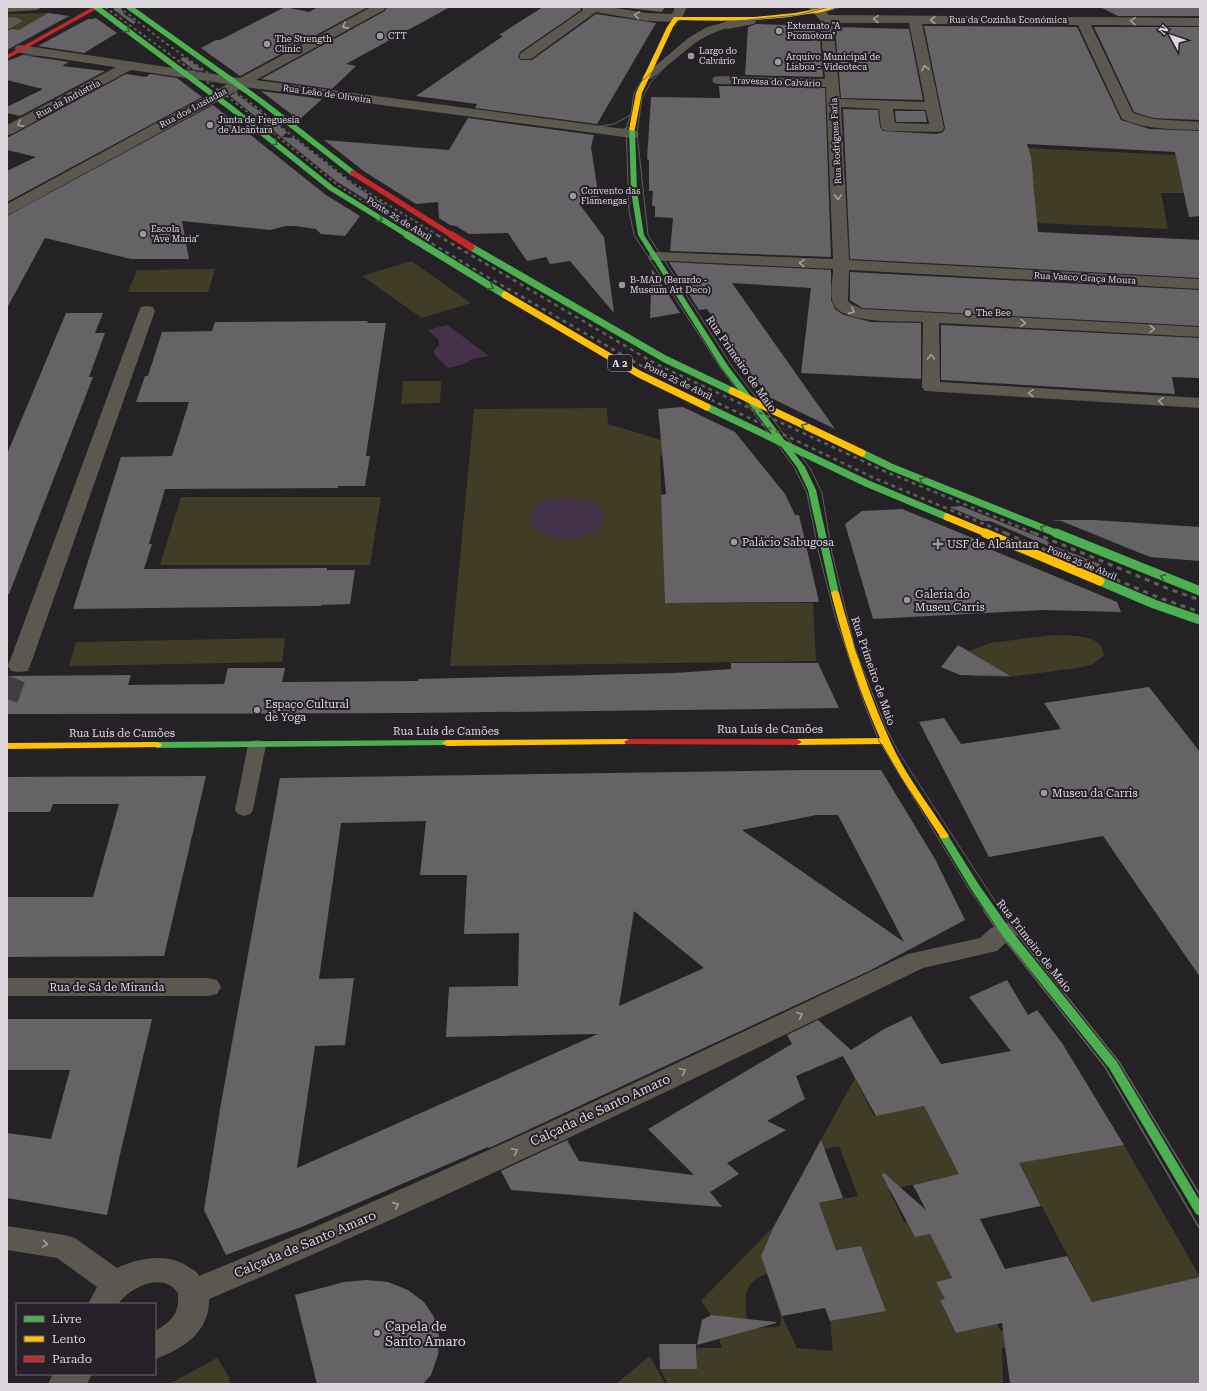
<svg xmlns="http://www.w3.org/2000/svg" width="1207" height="1391" font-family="'Roboto Serif',serif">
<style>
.green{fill:#413c26;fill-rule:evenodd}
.water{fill:#44324a}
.building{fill:#666367;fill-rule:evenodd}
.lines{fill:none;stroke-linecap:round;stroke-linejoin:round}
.street-tunnel{stroke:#403d42;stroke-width:22;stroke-dasharray:22 11;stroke-linecap:butt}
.lane{fill:#5a584f;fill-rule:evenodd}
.street{fill:#5a584f;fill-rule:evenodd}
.fast{fill:#4caf50;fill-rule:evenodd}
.slow{fill:#ffc107;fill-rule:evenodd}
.jam{fill:#c62828;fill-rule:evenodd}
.tram-far1{stroke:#615f5b;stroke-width:1}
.tram{stroke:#615f5b;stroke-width:1.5}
.rail-far2{stroke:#615f5b;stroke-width:2;stroke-dasharray:3 3;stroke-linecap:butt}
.rail-far1{stroke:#615f5b;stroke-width:2.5;stroke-dasharray:4 4;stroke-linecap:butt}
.rail{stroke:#615f5b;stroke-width:3;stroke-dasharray:5 5;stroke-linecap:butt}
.fast-bridge-far2{stroke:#4caf50;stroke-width:5.5}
.fast-bridge-far1{stroke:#4caf50;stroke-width:7}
.fast-bridge{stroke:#4caf50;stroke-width:9}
.slow-bridge-far1{stroke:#ffc107;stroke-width:7}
.slow-bridge{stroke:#ffc107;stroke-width:9}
.jam-bridge-far1{stroke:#c62828;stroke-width:5.5}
.jam-bridge{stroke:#c62828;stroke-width:7}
.oneway{stroke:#a29e9e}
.oneway2{stroke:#37603a}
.poi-dot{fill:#9c989e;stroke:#262028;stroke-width:1.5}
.labels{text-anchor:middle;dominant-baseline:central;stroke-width:4;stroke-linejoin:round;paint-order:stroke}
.far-street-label{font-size:9px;fill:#dcd8de;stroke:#262028}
.far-poi-label{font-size:9px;fill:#dcd8de;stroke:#262028;text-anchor:start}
.shield{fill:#262028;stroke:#a5a1a7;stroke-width:1}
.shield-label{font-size:10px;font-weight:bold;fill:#dcd8de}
.street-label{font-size:11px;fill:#dcd8de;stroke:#262028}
.poi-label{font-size:11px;fill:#dcd8de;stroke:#262028;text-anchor:start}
.near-street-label{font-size:13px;fill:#dcd8de;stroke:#262028}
.near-poi-label{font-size:13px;fill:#dcd8de;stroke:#262028;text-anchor:start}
</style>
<rect width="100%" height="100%" fill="#252226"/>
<g class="green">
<polygon points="48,13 64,15 7,48 7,14"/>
<polygon points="1026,148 1177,155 1177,162 1184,193 1161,193 1168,229 1037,223 1034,184 1025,183"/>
<polygon points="411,261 471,303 422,318 362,276"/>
<polygon points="215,269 208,292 128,292 137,270"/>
<polygon points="403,381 441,381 440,403 401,404"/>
<polygon points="607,408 608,424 700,452 660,456 665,603 813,603 816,661 450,666 474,409"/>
<polygon points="181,497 381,497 370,565 160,565"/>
<path d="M1054,635c15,1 49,-2 50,20l-11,9 -15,4 -70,9 -37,-1 6,-2 7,-12 -8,-7 -12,-2 26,-10z"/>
<polygon points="285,638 282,662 69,666 76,642"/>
<path d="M855,1078l19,38 50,-10 24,47 31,-6 18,35 -49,-5 -59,13 15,32h3l8,15 15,-3 22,44 -16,4 9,17 -5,1 16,33 41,-9 4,7 78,-17 70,42 -147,-8 1,36h-335l-8,-15h37v-21h25l-3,-9 7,-3 -2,-18 -3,-2 -10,-1 -10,-14 73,-75 -13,30 21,60 15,32 36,3 -3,-30 56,-10 -25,-65 -25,4 -17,-47 39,-7 -19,-50 -24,5zM767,1274l15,46 -3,7 -23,1 -9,-8c-2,-22 -5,-38 20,-46z"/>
<polygon points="1124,1145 1200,1277 1092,1302 1019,1163"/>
<polygon points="650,1356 665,1384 616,1384"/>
<polygon points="217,1358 229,1377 230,1384 169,1384"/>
</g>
<g class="water">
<polygon points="447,325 489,356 472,359 464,364 448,368 435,355 434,351 439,345 439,340 428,330"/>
<path d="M563,498c80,2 27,59 -20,36 -14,-7 -19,-20 -4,-29 7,-5 16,-6 24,-7z"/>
</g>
<g class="building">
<polygon points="117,7 121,7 124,14 136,22 133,24 113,9"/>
<polygon points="285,7 309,12 318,7 368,7 240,76 201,48 216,40 220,40"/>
<polygon points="387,7 450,7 346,64 356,66 332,89 261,79 385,11"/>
<polygon points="543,7 580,7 581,10 520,52 518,57 521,60 532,60 596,14 656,23 597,124 475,108 477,104 416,96 503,36 499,35"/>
<polygon points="619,7 665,7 662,12"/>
<polygon points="1100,7 1200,7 1200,16 1118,16"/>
<polygon points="48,13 69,16 7,50 7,31 12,29 19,30"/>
<polygon points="96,18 117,33 84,53 38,46 88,19 93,19"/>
<polygon points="756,24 819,26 823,77 745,75 748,27"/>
<polygon points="924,26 1077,27 1121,120 1150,129 1200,131 1200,216 1189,217 1175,152 1027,144 1031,157 1038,232 1200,240 1200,278 850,259 843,109 878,110 880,127 883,131 937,134 943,132 945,128"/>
<polygon points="835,27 909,29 923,100 841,98"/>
<polygon points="1094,27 1200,27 1200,120 1153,118 1134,112"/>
<polygon points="22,55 69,62 62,66 105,71 20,116 7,113 7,107 43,89 7,80 7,62"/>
<polygon points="184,57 204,71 194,70 180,59"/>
<polygon points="126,74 146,77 150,74 177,78 202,97 7,202 7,171 36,157 7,150 7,138"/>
<polygon points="719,86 825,88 831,257 670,251 673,218 655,217 655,206 652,206 653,191 649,191 649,160 647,159 651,97 720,98"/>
<polygon points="261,91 322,99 299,120"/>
<polygon points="235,93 287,132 282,137 294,138 355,186 386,205 376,206 336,181 230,96"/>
<polygon points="213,105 326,195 360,216 345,236 321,234 316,229 295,226 286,226 270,230 182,221 189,259 131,259 45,238 7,308 7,216"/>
<polygon points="895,111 925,111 927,122 896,122"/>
<polygon points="468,118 594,135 591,147 600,206 580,205 604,237 614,313 570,261 550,264 546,257 527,261 508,233 469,234 456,226 450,225 439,218 438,202 416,204 365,172 324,140 449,150"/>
<polygon points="669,262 831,270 831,300 835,309 844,315 871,322 921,323 921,379 801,373 811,288 732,283 835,429 771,398 749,371 707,309 699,310"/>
<polygon points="652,269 680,313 650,318"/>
<polygon points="850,272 1200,290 1200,326 862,308 850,300"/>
<polygon points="66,313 103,313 95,333 105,333 89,377 93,377 9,594 7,594 7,454"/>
<polygon points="368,321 367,323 386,323 366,456 370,456 365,486 338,486 338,488 165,489 149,544 152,544 144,569 327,568 327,570 355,570 350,604 321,605 321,606 73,609 121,457 172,456 189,402 136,402 145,376 148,376 162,332 212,331 215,322"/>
<polygon points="941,325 1200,338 1200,378 1172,377 1175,394 941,380"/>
<polygon points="683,407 735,432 785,494 795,515 799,515 819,602 665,603 661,495 666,494 658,409"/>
<polygon points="961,506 1046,540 1051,545 1100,564 1102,569 990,521 983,521 949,507"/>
<polygon points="902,509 975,539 980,545 1117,602 1121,612 1043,610 873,619 845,524 862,511"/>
<polygon points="1051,520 1094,520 1200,527 1200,561 1150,557 1061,521"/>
<polygon points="958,645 1010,676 960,675 941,667"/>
<polygon points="731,663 818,663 839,708 414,713 7,714 7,676 131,675 128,685 224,684 228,668 285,668 282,682 418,681 418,679 675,673 731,669"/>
<polygon points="1149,687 1200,752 1200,977 1103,836 989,857 919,722 944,718 961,744 1061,729 1044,703"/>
<path d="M809,770h72l54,89 30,61 -96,51 -380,177 -1,-1 -184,79 -78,29 -22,-45 16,-101 60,-331zM816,815h22l66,127 -162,-112zM426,821l-6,54h47l-3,59 55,-1 -1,53 -69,1 -3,50 152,-3 -301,134 18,-122 30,-1 9,-67 -35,1 22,-156zM634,911l70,57 -85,38z"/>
<polygon points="206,776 164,956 7,957 7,897 93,897 119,804 53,804 50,812 7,812 7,777"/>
<polygon points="1007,980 1028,1015 1037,1010 1062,1043 1124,1145 1019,1163 1041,1206 980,1219 1005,1269 1067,1256 1092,1302 1200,1277 1200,1384 1010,1384 1002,1323 956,1333 940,1300 945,1299 936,1282 952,1278 930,1234 915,1237 882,1175 884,1173 926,1210 913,1185 959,1174 924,1106 876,1116 843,1056 796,1076 805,1099 767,1121 786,1130 727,1163 739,1174 710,1192 722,1207 511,1190 501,1171 567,1140 579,1161 694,1175 648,1129 792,1044 787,1035 818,1020 851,1050 884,1029 911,1016 941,1064 1011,1051 969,997"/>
<polygon points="7,1019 152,1019 118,1163 107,1215 7,1198 7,1133 51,1139 70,1070 7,1070"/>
<polygon points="821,1140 843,1198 819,1203 836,1250 861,1246 886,1311 830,1321 825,1308 782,1316 761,1256 774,1226"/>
<polygon points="366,1280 388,1282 408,1290 424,1302 434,1317 439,1336 438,1355 431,1375 423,1384 317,1384 295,1295 344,1282"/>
<polygon points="711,1315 776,1322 776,1323 697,1345 702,1320"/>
<polygon points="659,1344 696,1344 697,1369 660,1369"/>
</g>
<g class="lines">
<polyline class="street-tunnel" points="7,699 19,666"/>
<g class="lane">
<polygon points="7,7 42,7 37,10 7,12"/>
<polygon points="7,17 18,18 23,21 7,30"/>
<path d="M728,22l5,3 -2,2c-36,9 -52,30 -80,52h-8l-1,-2 48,-40 21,-11z"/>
<polygon points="257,740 263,741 266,745 253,810 250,814 244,816 238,814 235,810 248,745 251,741"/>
</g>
<g class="street">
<polygon points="371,7 386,7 384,10 256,80 632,130 637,131 639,134 637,137 632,138 244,87 12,213 7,215 7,204 228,84 131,70 12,134 7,135 7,125 116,67 21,53 16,52 15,49 16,46 21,45 240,78"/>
<polygon points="581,7 609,7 647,13 672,14 675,7 687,7 680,21 676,22 647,21 596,12 531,59 521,59 519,56 521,53 583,10"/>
<path d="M808,7h13l8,8 371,3v8l-109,-1 42,88 20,6 47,3v8c-27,-1 -53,0 -78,-11l-44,-94 -156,-1 22,104 -2,3 -5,1 -49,-1 -5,-1 -2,-3 -2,-18 -38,-2 8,153 351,19v10l-351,-19 -1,31 3,3 11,5 338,18v10l-261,-14 1,59 260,16v10l-275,-17 -3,-4 1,-65c-20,-1 -87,3 -91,-22 -2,-9 1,-21 1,-31l-183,-9 -2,-3 2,-3 6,-2 177,7 -7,-172 -107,-3 -5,-1 -2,-3 2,-3 5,-1 106,3 -5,-59zM833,23h76l16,79 -85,-3zM893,109l33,1 3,14 -34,-1z"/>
<polygon points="750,17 754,18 756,21 754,24 728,29 724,28 722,25 724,22"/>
<polygon points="147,306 153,307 155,311 30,666 27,671 19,672 11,671 8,666 139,311 141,307"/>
<path d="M1006,923l9,3 4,6 -4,6 -6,2 -12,11 -74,17c-236,114 -472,229 -714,331 1,33 -26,50 -54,60v-28c12,-7 23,-15 23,-30 0,-3 1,-7 -1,-9 -15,-21 -48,-4 -59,12h-30l9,-17 -40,-29 -50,-8v-24l57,9 11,3 42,30c22,-10 52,-16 73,0 4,2 7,4 9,8 240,-99 474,-211 709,-322l72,-16 11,-10z"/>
<polygon points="7,978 208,978 217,980 221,987 217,994 208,996 7,996"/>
<polygon points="53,1374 92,1374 87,1384 48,1384"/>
</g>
<g class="fast">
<polygon points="632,127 635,129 637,191 644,235 728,366 805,467 816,490 839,593 838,595 835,596 831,593 808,490 797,467 721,367 638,235 631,191 629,129"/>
<polygon points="447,740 450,741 452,743 450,745 157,748 152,745 157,742"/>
<polygon points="944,833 947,834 979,885 1010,929 1117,1062 1200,1201 1200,1216 1196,1214 1109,1068 1002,935 971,889 939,836"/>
</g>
<g class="slow">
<path d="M827,7h10c-8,5 -21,6 -30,7 -43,8 -86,7 -129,6l-5,7 -31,66 -7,36 -3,2 -3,-2 7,-36 31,-66 7,-10h81l40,-4z"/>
<path d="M835,590l4,3c14,51 30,102 52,150 15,33 38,62 58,93l-2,2h-6l-40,-61 -19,-33 -85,1 -5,-3 5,-3 83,-1c-21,-47 -36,-95 -49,-145z"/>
<polygon points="629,739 634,742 632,744 447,746 442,743 447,740"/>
<polygon points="157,742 160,743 162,745 160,747 7,749 7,743"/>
</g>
<g class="jam">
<polygon points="93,7 100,7 7,59 7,55"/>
<polygon points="629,739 797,739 802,742 797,745 626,744 624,742"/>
</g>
<g class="tram-far1">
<polyline points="829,7 798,15 728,22 706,28 688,39 641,82 634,93 631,115 626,128 629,211 634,235 720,367 794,467 807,493 819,554 835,616 865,706 879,741 969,889 985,912"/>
<polyline points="824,12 841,7"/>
<polyline points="714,30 698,40 667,65 651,82 642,98 637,133 648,235 732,366 810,468 822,493 832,553 855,649 886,728 899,753 1002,912"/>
<polyline points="7,61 26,55 44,55 125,68 590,131 614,132 630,127"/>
<polyline points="596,127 614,124 631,115"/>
</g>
<g class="tram">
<polyline points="984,911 1000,934 1105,1067 1200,1229"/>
<polyline points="1001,911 1014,930 1119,1062 1200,1195"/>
</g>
<g class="rail-far2">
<polyline points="105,7 240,106 339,186 420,236"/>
<polyline points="119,7 164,42 252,104 351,182 439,236"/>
</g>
<g class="rail-far1">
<polyline points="418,235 479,272 647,369 874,478 1008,534"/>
<polyline points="437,235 656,364 884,471 1036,534"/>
</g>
<g class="rail">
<polyline points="1005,533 1160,598 1200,612"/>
<polyline points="1034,533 1169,589 1200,600"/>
</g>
<g class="fast-bridge-far2">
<polyline points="96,7 231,108 331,188 409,236"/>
<polyline points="129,7 262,102 353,173"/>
</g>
<g class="fast-bridge-far1">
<polyline points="407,235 505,295"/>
<polyline points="471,247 665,359 732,391"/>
<polyline points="707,407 866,483 947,517"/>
<polyline points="862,453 891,467 1058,534"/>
</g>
<g class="fast-bridge">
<polyline points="1056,533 1200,591"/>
<polyline points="1100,581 1154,604 1200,620"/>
</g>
<g class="slow-bridge-far1">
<polyline points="505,295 639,374 707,407"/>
<polyline points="732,391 862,453"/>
<polyline points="947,517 988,534"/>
</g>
<polyline class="slow-bridge" points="985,533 1100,581"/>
<polyline class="jam-bridge-far1" points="353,173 453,236"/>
<polyline class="jam-bridge" points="452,235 471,247"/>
</g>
<defs><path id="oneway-chevron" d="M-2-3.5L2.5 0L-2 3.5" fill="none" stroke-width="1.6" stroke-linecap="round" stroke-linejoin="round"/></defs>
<g class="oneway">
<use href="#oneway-chevron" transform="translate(637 15) rotate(-171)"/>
<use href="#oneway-chevron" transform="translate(876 19) rotate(-179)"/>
<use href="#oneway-chevron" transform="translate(933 20) rotate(-180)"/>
<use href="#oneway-chevron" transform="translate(1133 21) rotate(-179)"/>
<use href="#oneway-chevron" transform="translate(345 26) rotate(152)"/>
<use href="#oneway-chevron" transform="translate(925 68) rotate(-102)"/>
<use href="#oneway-chevron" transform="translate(20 124) rotate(152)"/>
<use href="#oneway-chevron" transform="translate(838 197) rotate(88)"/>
<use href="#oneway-chevron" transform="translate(802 263) rotate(-178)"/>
<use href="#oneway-chevron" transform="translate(852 311) rotate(24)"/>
<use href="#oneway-chevron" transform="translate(1023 323) rotate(3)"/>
<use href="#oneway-chevron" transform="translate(1152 329) rotate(3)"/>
<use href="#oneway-chevron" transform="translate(931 357) rotate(-90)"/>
<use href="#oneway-chevron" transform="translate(1031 393) rotate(-177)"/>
<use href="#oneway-chevron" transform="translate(1161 401) rotate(-177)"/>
<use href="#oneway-chevron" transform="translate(800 1015) rotate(-25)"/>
<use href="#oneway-chevron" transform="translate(683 1071) rotate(-25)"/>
<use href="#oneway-chevron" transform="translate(515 1151) rotate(-25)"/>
<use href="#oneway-chevron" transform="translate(396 1205) rotate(-24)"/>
<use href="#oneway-chevron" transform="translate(45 1244) rotate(9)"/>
</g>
<g class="oneway2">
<use href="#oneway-chevron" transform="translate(127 30) rotate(38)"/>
<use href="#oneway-chevron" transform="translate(275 143) rotate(39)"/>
<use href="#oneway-chevron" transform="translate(380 219) rotate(32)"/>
<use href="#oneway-chevron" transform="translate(491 287) rotate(30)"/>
<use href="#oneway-chevron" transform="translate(804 426) rotate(-155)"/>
<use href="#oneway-chevron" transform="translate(922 480) rotate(-158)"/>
<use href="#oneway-chevron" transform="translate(1043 528) rotate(-158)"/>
<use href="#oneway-chevron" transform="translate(1163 577) rotate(-158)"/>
</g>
<g class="poi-dot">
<circle cx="779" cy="31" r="4"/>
<circle cx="380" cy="36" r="4"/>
<circle cx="267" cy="44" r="4"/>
<circle cx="691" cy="56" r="4"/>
<circle cx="778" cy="62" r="4"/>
<circle cx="210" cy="125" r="4"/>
<circle cx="573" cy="196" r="4"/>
<circle cx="143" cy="234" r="4"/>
<circle cx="622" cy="285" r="4"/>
<circle cx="968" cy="313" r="4"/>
<circle cx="734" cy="542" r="4"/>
<path d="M936 538h4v4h4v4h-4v4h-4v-4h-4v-4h4z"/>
<circle cx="907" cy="600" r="4"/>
<circle cx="257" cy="710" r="4"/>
<circle cx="1044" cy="793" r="4"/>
<circle cx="377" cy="1333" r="4"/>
</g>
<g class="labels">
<g class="far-street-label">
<text x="1008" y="20">Rua da Cozinha Económica</text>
<text transform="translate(776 82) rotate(2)">Travessa do Calvário</text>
<text transform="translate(327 94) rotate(8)">Rua Leão de Oliveira</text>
<text transform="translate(68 99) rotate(-28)">Rua da Indústria</text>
<text transform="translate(193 108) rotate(-28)">Rua dos Lusíadas</text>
<text transform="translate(836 141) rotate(-93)">Rua Rodrigues Faria</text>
<text transform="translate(399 219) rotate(32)">Ponte 25 de Abril</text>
<text transform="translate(1085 278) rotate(3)">Rua Vasco Graça Moura</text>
<text transform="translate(678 381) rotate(26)">Ponte 25 de Abril</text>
<text transform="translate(1082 563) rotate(23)">Ponte 25 de Abril</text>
</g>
<g class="far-poi-label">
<text x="787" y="26">Externato "A<tspan x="787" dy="10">Promotora"</tspan></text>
<text x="388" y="36">CTT</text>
<text x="275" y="39">The Strength<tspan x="275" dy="10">Clinic</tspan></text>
<text x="699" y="51">Largo do<tspan x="699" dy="10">Calvário</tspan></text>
<text x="786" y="57">Arquivo Municipal de<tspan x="786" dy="10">Lisboa - Videoteca</tspan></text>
<text x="218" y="120">Junta de Freguesia<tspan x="218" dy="10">de Alcântara</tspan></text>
<text x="581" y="191">Convento das<tspan x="581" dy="10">Flamengas</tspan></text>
<text x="151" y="229">Escola<tspan x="151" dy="10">"Ave Maria"</tspan></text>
<text x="630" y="280">B-MAD (Berardo -<tspan x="630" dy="10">Museum Art Deco)</tspan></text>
<text x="976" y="313">The Bee</text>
</g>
<rect class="shield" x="608" y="355" width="24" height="16" rx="3"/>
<g class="shield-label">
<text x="620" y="363">A 2</text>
</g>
<g class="street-label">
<text transform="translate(741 364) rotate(55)">Rua Primeiro de Maio</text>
<text transform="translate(873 671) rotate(71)">Rua Primeiro de Maio</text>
<text x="770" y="729">Rua Luís de Camões</text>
<text x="446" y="731">Rua Luís de Camões</text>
<text x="122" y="733">Rua Luís de Camões</text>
<text transform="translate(1034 946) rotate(52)">Rua Primeiro de Maio</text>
<text x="107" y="987">Rua de Sá de Miranda</text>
</g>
<g class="poi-label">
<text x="742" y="542">Palácio Sabugosa</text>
<text x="947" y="544">USF de Alcântara</text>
<text x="915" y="594">Galeria do<tspan x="915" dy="13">Museu Carris</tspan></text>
<text x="265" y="704">Espaço Cultural<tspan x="265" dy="13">de Yoga</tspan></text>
<text x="1052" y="793">Museu da Carris</text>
</g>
<g class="near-street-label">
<text transform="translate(600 1110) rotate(-25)">Calçada de Santo Amaro</text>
<text transform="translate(305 1244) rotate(-23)">Calçada de Santo Amaro</text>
</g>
<g class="near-poi-label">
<text x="385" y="1326">Capela de<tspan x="385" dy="15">Santo Amaro</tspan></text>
</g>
</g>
<rect width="1207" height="1391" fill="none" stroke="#dcd8de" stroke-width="16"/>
<rect x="16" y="1303" width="140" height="72" fill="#262028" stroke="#6f6a71"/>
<rect x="24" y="1316" width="20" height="6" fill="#4caf50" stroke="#6f6a71"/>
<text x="52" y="1323" font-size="12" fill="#dcd8de">Livre</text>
<rect x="24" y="1336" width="20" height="6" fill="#ffc107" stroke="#6f6a71"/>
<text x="52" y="1343" font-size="12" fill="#dcd8de">Lento</text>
<rect x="24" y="1356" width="20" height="6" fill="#c62828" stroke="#6f6a71"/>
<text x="52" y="1363" font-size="12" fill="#dcd8de">Parado</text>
<g transform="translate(1171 36) rotate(310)" stroke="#262028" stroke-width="3" paint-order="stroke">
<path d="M0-3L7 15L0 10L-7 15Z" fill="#dcd8de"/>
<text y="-6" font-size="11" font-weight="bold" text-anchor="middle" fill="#dcd8de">N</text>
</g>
</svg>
